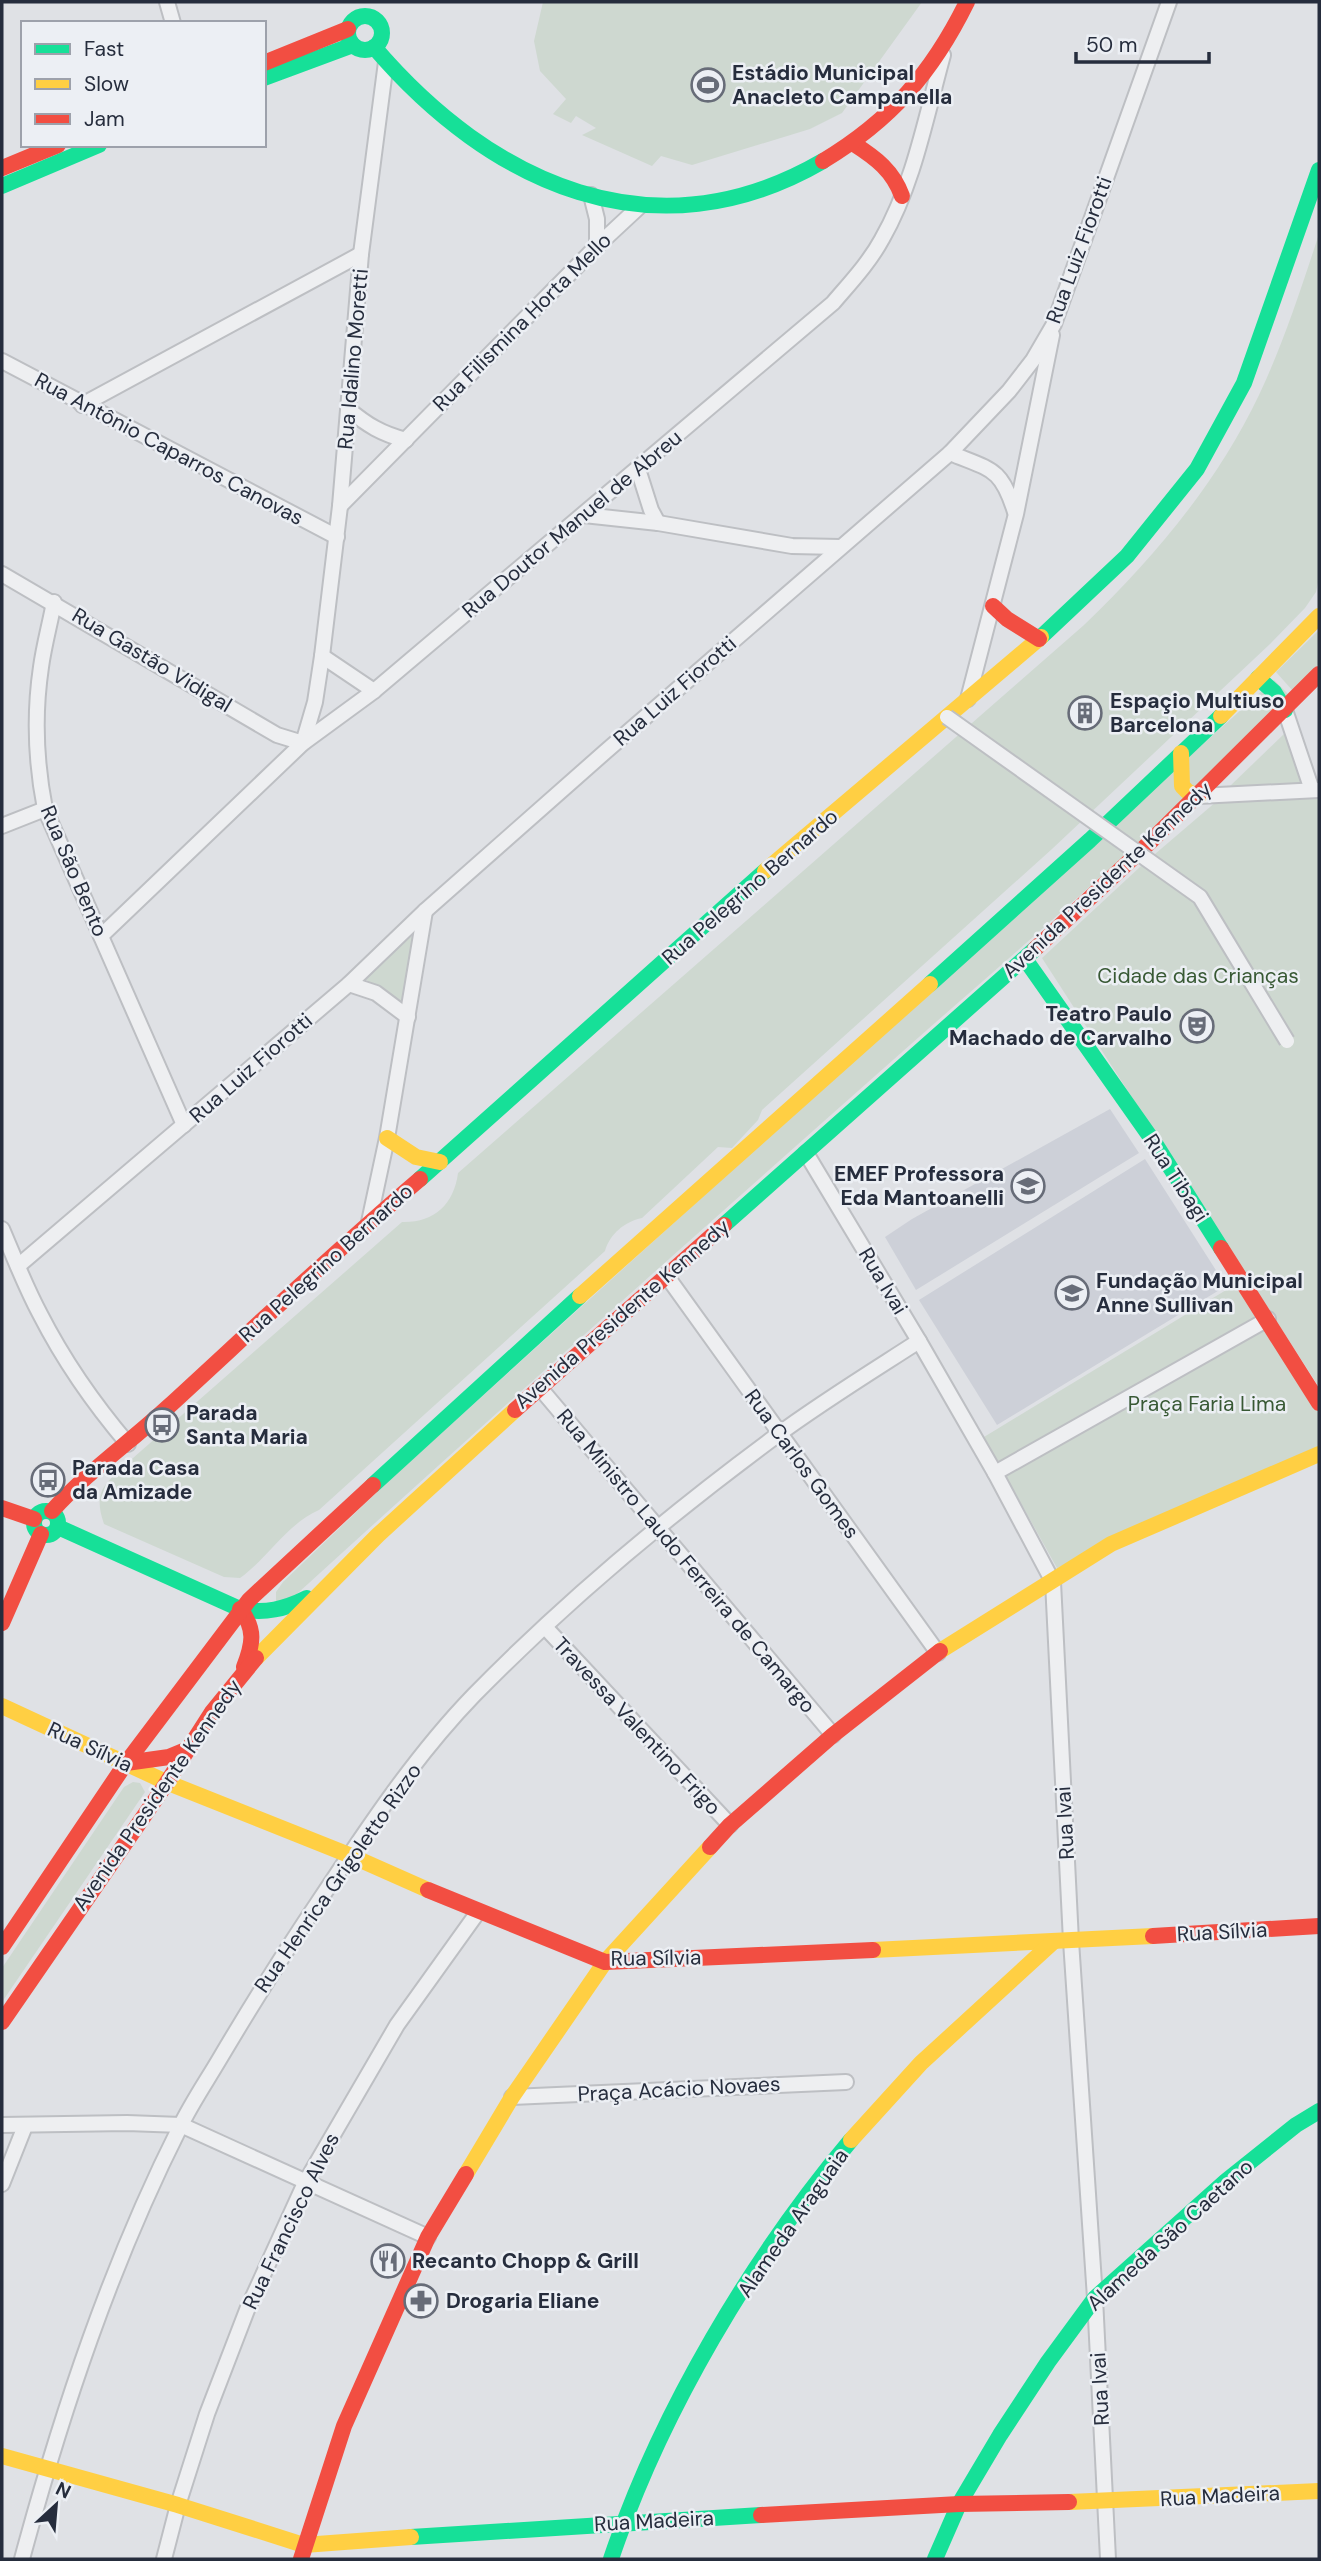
<svg xmlns="http://www.w3.org/2000/svg" width="1321" height="2561" font-family="'DM Sans',sans-serif">
<style>
.built{fill:#cdd0d8}
.green{fill:#ced8d0}
.lines{fill:none;stroke-linecap:round;stroke-linejoin:round}
.street-casing{stroke:#bdbfc3;stroke-width:18}
.street{stroke:#eeeff1;stroke-width:14}
.fast{stroke:#16e098;stroke-width:16}
.slow{stroke:#ffcf43;stroke-width:16}
.jam{stroke:#f24e42;stroke-width:16}
.street-bridge-casing{stroke:#bdbfc3;stroke-width:18;stroke-linecap:butt}
.street-bridge{stroke:#eeeff1;stroke-width:14}
.labels{text-anchor:middle;dominant-baseline:central;stroke-width:5;stroke-linejoin:round;paint-order:stroke}
.poi-label{font-size:21px;font-weight:bold;fill:#262d3d;stroke:#eceff4;text-anchor:start}
.street-label{font-size:21px;fill:#262d3d;stroke:#eceff4}
.park-label{font-size:21px;fill:#385934;stroke:#eceff4}
</style>
<rect width="100%" height="100%" fill="#dfe1e5"/>
<g class="built">
<polygon points="1110,1109 1139,1153 916,1290 885,1237 912,1219"/>
<polygon points="1145,1159 1226,1286 997,1425 919,1300"/>
</g>
<g class="green">
<polygon points="543,2 922,2 842,113 810,129 692,165 661,156 652,166 582,135 596,128 576,116 571,123 553,114 566,99 540,71 534,41"/>
<path d="M1319,234v344l-3,14 -11,16 -35,36 -218,205 -290,261 -4,10 -26,28 -14,-1 -76,71c-18,4 -32,16 -37,33l-286,259c-32,14 -51,48 -79,68l-16,-1 -120,-53c-13,-37 5,-42 29,-66l269,-236c31,1 52,-17 56,-49l626,-548c70,-67 133,-142 175,-230 24,-51 42,-106 60,-161z"/>
<polygon points="1319,630 1319,664 1293,691 1276,672"/>
<path d="M1274,680l16,16c-124,129 -263,245 -397,364 -195,173 -391,347 -584,523l-20,18 -13,3v-12l7,-10 110,-105z"/>
<polygon points="1284,734 1305,785 1230,786"/>
<polygon points="1319,798 1319,1387 1042,958 1141,866 1217,801"/>
<polygon points="419,929 405,1003 363,978"/>
<polygon points="1236,1284 1319,1409 1319,1451 1057,1568 984,1437"/>
<polygon points="133,1782 140,1783 145,1792 2,2002 2,1968 124,1787"/>
</g>
<g class="lines">
<defs>
<g id="street">
<polyline points="167,2 173,23"/>
<polyline points="591,195 597,219 597,246"/>
<polyline points="2,361 337,537"/>
<polyline points="82,405 361,254"/>
<path d="M348,409c19,16 34,25 58,31"/>
<path d="M950,453c41,17 51,14 65,59"/>
<polyline points="638,469 651,510 658,523"/>
<polyline points="340,506 597,246 640,206"/>
<polyline points="584,515 658,523 792,546 840,547"/>
<polyline points="2,574 277,735 303,743 315,702 322,656 340,506 361,254 386,62"/>
<path d="M54,602c-4,22 -10,43 -13,65 -7,47 -5,96 4,142l139,316"/>
<polyline points="322,656 374,691"/>
<polyline points="968,699 1016,514 1052,335"/>
<polyline points="1285,710 1312,790"/>
<polyline points="1199,796 1319,790"/>
<polyline points="2,826 45,809"/>
<path d="M101,936l202,-193 71,-52 459,-388c17,-20 36,-40 49,-64 32,-56 44,-123 61,-184"/>
<polyline points="349,984 376,993 408,1017"/>
<polyline points="806,1153 919,1341 995,1473 1053,1582 1071,1941 1095,2298 1108,2559"/>
<polyline points="369,1222 387,1138 425,911"/>
<path d="M2,1229c12,28 23,57 38,85 24,47 54,90 88,130"/>
<polyline points="18,1266 349,984 425,911 605,752 950,453 1009,391 1033,360 1054,324 1169,2"/>
<polyline points="666,1275 938,1653"/>
<polyline points="540,1388 833,1735"/>
<polyline points="995,1473 1268,1319"/>
<polyline points="545,1627 730,1825"/>
<polyline points="512,2097 846,2082"/>
<polyline points="2,2125 127,2123 181,2125 428,2237"/>
<polyline points="2,2184 25,2126"/>
<path d="M22,2559c40,-148 89,-295 158,-432 11,-23 26,-45 39,-67 32,-54 65,-107 100,-159 47,-71 96,-145 155,-206 93,-95 195,-180 302,-259 46,-34 95,-64 143,-95"/>
<polyline points="164,2559 178,2505 207,2414 247,2310 305,2183 397,2025 478,1912"/>
</g>
</defs>
<use href="#street" class="street-casing"/>
<use href="#street" class="street"/>
<g class="fast">
<circle cx="365" cy="33" r="17"/>
<path d="M374,47c117,137 280,212 449,114"/>
<polyline points="264,78 353,45"/>
<polyline points="2,186 99,145"/>
<polyline points="1041,637 1127,556 1197,469 1244,383 1319,170"/>
<polyline points="1258,678 1274,692 1285,710"/>
<polyline points="1025,959 1156,1145 1221,1248"/>
<polyline points="930,984 1090,840 1221,716"/>
<polyline points="420,1179 765,871"/>
<polyline points="724,1225 1035,949"/>
<polyline points="373,1485 580,1296"/>
<circle cx="46" cy="1523" r="12"/>
<polyline points="58,1527 240,1609"/>
<path d="M240,1609c25,5 45,0 67,-11"/>
<polyline points="411,2537 761,2515"/>
<path d="M611,2559c49,-146 141,-301 240,-419"/>
<polyline points="935,2559 959,2504 1000,2435 1048,2362 1095,2298 1226,2181 1296,2125 1319,2111"/>
</g>
<g class="slow">
<polyline points="1221,716 1319,616"/>
<polyline points="1181,753 1182,786 1188,792 1199,796"/>
<polyline points="765,871 1041,637"/>
<polyline points="387,1138 416,1157 440,1162"/>
<polyline points="580,1296 930,984"/>
<polyline points="940,1651 1111,1544 1319,1454"/>
<polyline points="256,1658 378,1535 515,1410"/>
<polyline points="2,1706 166,1782 349,1855 428,1890"/>
<polyline points="873,1950 1153,1936"/>
<polyline points="851,2140 921,2063 1053,1942"/>
<polyline points="466,2174 512,2097 605,1962 710,1847"/>
<polyline points="2,2456 178,2505 304,2545 411,2537"/>
<polyline points="1069,2502 1319,2491"/>
</g>
<g class="jam">
<polyline points="264,63 348,29"/>
<path d="M854,144c22,14 39,27 48,52"/>
<path d="M823,161c68,-41 109,-88 144,-159"/>
<polyline points="2,168 58,145"/>
<polyline points="993,606 1007,619 1039,639"/>
<polyline points="1035,949 1149,843 1319,674"/>
<polyline points="1221,1248 1319,1403"/>
<polyline points="515,1410 724,1225"/>
<polyline points="2,1508 34,1519"/>
<path d="M52,1511c34,-38 77,-68 115,-103 84,-77 166,-155 253,-229"/>
<path d="M240,1609c16,20 13,35 4,58"/>
<polyline points="2,1623 41,1534"/>
<polyline points="126,1763 169,1757 186,1750"/>
<polyline points="710,1847 730,1825 833,1735 940,1651"/>
<polyline points="428,1890 605,1962 873,1950"/>
<polyline points="1153,1936 1319,1926"/>
<polyline points="2,1947 126,1763 249,1600 373,1485"/>
<polyline points="2,2022 164,1787 212,1712 256,1658"/>
<polyline points="761,2515 959,2504 1069,2502"/>
<polyline points="301,2559 344,2426 428,2237 466,2174"/>
</g>
<defs>
<polyline id="street-bridge" points="947,717 1200,897 1287,1041"/>
</defs>
<use href="#street-bridge" class="street-bridge-casing"/>
<use href="#street-bridge" class="street-bridge"/>
</g>
<defs>
<symbol id="stadium-ring" viewBox="-11 -11 22 22"><circle r="9.5" fill="#eceff4" stroke="#676c78" stroke-width="1.5"/><path d="M0-5a6.5 5 0 1 0 0 10a6.5 5 0 1 0 0-10ZM-3.5-1.8h7v3.6h-7Z" fill="#676c78"/></symbol>
<symbol id="building-ring" viewBox="-11 -11 22 22"><circle r="9.5" fill="#eceff4" stroke="#676c78" stroke-width="1.5"/><path d="M-4-6H4V6H1V3H-1V6H-4ZM-2.5-4.3h1.7v1.8h-1.7ZM.8-4.3h1.7v1.8H.8ZM-2.5-1h1.7V.8h-1.7ZM.8-1h1.7V.8H.8Z" fill="#676c78"/></symbol>
<symbol id="theatre-ring" viewBox="-11 -11 22 22"><circle r="9.5" fill="#eceff4" stroke="#676c78" stroke-width="1.5"/><path d="M-5-5.5Q0-4 5-5.5V0Q5 5 0 6Q-5 5-5 0ZM-3.3-2.5H-1v1.5H-3.3ZM1-2.5H3.3v1.5H1ZM-2.8 1Q0 5.5 2.8 1Z" fill="#676c78"/></symbol>
<symbol id="school-ring" viewBox="-11 -11 22 22"><circle r="9.5" fill="#eceff4" stroke="#676c78" stroke-width="1.5"/><path d="M0-5L7-2L0 1L-7-2ZM-4 1L0 2.5L4 1V4Q0 6-4 4Z" fill="#676c78"/></symbol>
<symbol id="bus-ring" viewBox="-11 -11 22 22"><circle r="9.5" fill="#eceff4" stroke="#676c78" stroke-width="1.5"/><path d="M-5-6H5V4H4V6H2V4H-2V6H-4V4H-5ZM-3.5-4V0h7V-4ZM-3.5 1.2v1.5H-2V1.2ZM2 1.2v1.5H3.5V1.2Z" fill="#676c78"/></symbol>
<symbol id="restaurant-ring" viewBox="-11 -11 22 22"><circle r="9.5" fill="#eceff4" stroke="#676c78" stroke-width="1.5"/><path d="M-5-6h1v4h1v-4h1v4h1v-4h1v5L-1.5 .5V6h-2V.5L-5-1ZM5-6V6H3V1.5H1.5Q1.5-4 5-6Z" fill="#676c78"/></symbol>
<symbol id="pharmacy-ring" viewBox="-11 -11 22 22"><circle r="9.5" fill="#eceff4" stroke="#676c78" stroke-width="1.5"/><path d="M-2-6h4v4h4v4h-4v4h-4v-4h-4v-4h4Z" fill="#676c78"/></symbol>
</defs>
<g fill-rule="evenodd">
<use href="#stadium-ring" x="689" y="66" width="38" height="38"/>
<use href="#building-ring" x="1066" y="694" width="38" height="38"/>
<use href="#theatre-ring" x="1178" y="1007" width="38" height="38"/>
<use href="#school-ring" x="1009" y="1167" width="38" height="38"/>
<use href="#school-ring" x="1053" y="1274" width="38" height="38"/>
<use href="#bus-ring" x="143" y="1406" width="38" height="38"/>
<use href="#bus-ring" x="29" y="1461" width="38" height="38"/>
<use href="#restaurant-ring" x="369" y="2242" width="38" height="38"/>
<use href="#pharmacy-ring" x="402" y="2282" width="38" height="38"/>
</g>
<g class="labels">
<g class="poi-label">
<text x="732" y="73">Estádio Municipal<tspan x="732" dy="24">Anacleto Campanella</tspan></text>
<text x="1110" y="701">Espaçio Multiuso<tspan x="1110" dy="24">Barcelona</tspan></text>
<text x="1172" y="1014" text-anchor="end">Teatro Paulo<tspan x="1172" dy="24">Machado de Carvalho</tspan></text>
<text x="1004" y="1174" text-anchor="end">EMEF Professora<tspan x="1004" dy="24">Eda Mantoanelli</tspan></text>
<text x="1096" y="1281">Fundação Municipal<tspan x="1096" dy="24">Anne Sullivan</tspan></text>
<text x="186" y="1413">Parada<tspan x="186" dy="24">Santa Maria</tspan></text>
<text x="72" y="1468">Parada Casa<tspan x="72" dy="24">da Amizade</tspan></text>
<text x="412" y="2261">Recanto Chopp &amp; Grill</text>
<text x="446" y="2301">Drogaria Eliane</text>
</g>
<g class="street-label">
<text transform="translate(1079 250) rotate(-70)">Rua Luiz Fiorotti</text>
<text transform="translate(522 322) rotate(-45)">Rua Filismina Horta Mello</text>
<text transform="translate(353 359) rotate(-85)">Rua Idalino Moretti</text>
<text transform="translate(169 449) rotate(28)">Rua Antônio Caparros Canovas</text>
<text transform="translate(572 524) rotate(-40)">Rua Doutor Manuel de Abreu</text>
<text transform="translate(152 660) rotate(31)">Rua Gastão Vidigal</text>
<text transform="translate(675 691) rotate(-41)">Rua Luiz Fiorotti</text>
<text transform="translate(74 871) rotate(67)">Rua São Bento</text>
<text transform="translate(1107 880) rotate(-43)">Avenida Presidente Kennedy</text>
<text transform="translate(750 887) rotate(-41)">Rua Pelegrino Bernardo</text>
<text transform="translate(251 1068) rotate(-41)">Rua Luiz Fiorotti</text>
<text transform="translate(1176 1178) rotate(57)">Rua Tibagi</text>
<text transform="translate(326 1263) rotate(-42)">Rua Pelegrino Bernardo</text>
<text transform="translate(883 1281) rotate(59)">Rua Ivai</text>
<text transform="translate(622 1314) rotate(-41)">Avenida Presidente Kennedy</text>
<text transform="translate(802 1464) rotate(54)">Rua Carlos Gomes</text>
<text transform="translate(686 1561) rotate(50)">Rua Ministro Laudo Ferreira de Camargo</text>
<text transform="translate(637 1726) rotate(47)">Travessa Valentino Frigo</text>
<text transform="translate(90 1747) rotate(25)">Rua Sílvia</text>
<text transform="translate(157 1795) rotate(-55)">Avenida Presidente Kennedy</text>
<text transform="translate(1065 1823) rotate(-93)">Rua Ivai</text>
<text transform="translate(338 1878) rotate(-55)">Rua Henrica Grigoletto Rizzo</text>
<text transform="translate(1222 1932) rotate(-3)">Rua Sílvia</text>
<text transform="translate(656 1958) rotate(-1)">Rua Sílvia</text>
<text transform="translate(679 2089) rotate(-3)">Praça Acácio Novaes</text>
<text transform="translate(291 2221) rotate(-64)">Rua Francisco Alves</text>
<text transform="translate(793 2223) rotate(-55)">Alameda Araguaia</text>
<text transform="translate(1170 2235) rotate(-42)">Alameda São Caetano</text>
<text transform="translate(1100 2389) rotate(-93)">Rua Ivai</text>
<text transform="translate(1220 2496) rotate(-3)">Rua Madeira</text>
<text transform="translate(654 2521) rotate(-3)">Rua Madeira</text>
</g>
<g class="park-label">
<text x="1198" y="976">Cidade das Crianças</text>
<text x="1207" y="1404">Praça Faria Lima</text>
</g>
</g>
<rect width="1321" height="2561" fill="none" stroke="#262d3d" stroke-width="7"/>
<rect x="21" y="21" width="245" height="126" fill="#eceff4" stroke="#9da1ab" stroke-width="2"/>
<rect x="35" y="44" width="35" height="10" fill="#16e098" stroke="#9da1ab" stroke-width="2"/>
<text x="84" y="56" font-size="21" fill="#262d3d">Fast</text>
<rect x="35" y="79" width="35" height="10" fill="#ffcf43" stroke="#9da1ab" stroke-width="2"/>
<text x="84" y="91" font-size="21" fill="#262d3d">Slow</text>
<rect x="35" y="114" width="35" height="10" fill="#f24e42" stroke="#9da1ab" stroke-width="2"/>
<text x="84" y="126" font-size="21" fill="#262d3d">Jam</text>
<g transform="translate(56 2505) rotate(26)" stroke="#eceff4" stroke-width="5" paint-order="stroke">
<path d="M0-5L12 26L0 18L-12 26Z" fill="#262d3d"/>
<text y="-10" font-size="19" font-weight="bold" text-anchor="middle" fill="#262d3d">N</text>
</g>
<path d="M1076 52v10h133v-10" fill="none" stroke="#262d3d" stroke-width="3.5"/>
<text x="1086" y="52" font-size="21" fill="#262d3d" stroke="#eceff4" stroke-width="5" paint-order="stroke">50 m</text>
</svg>
